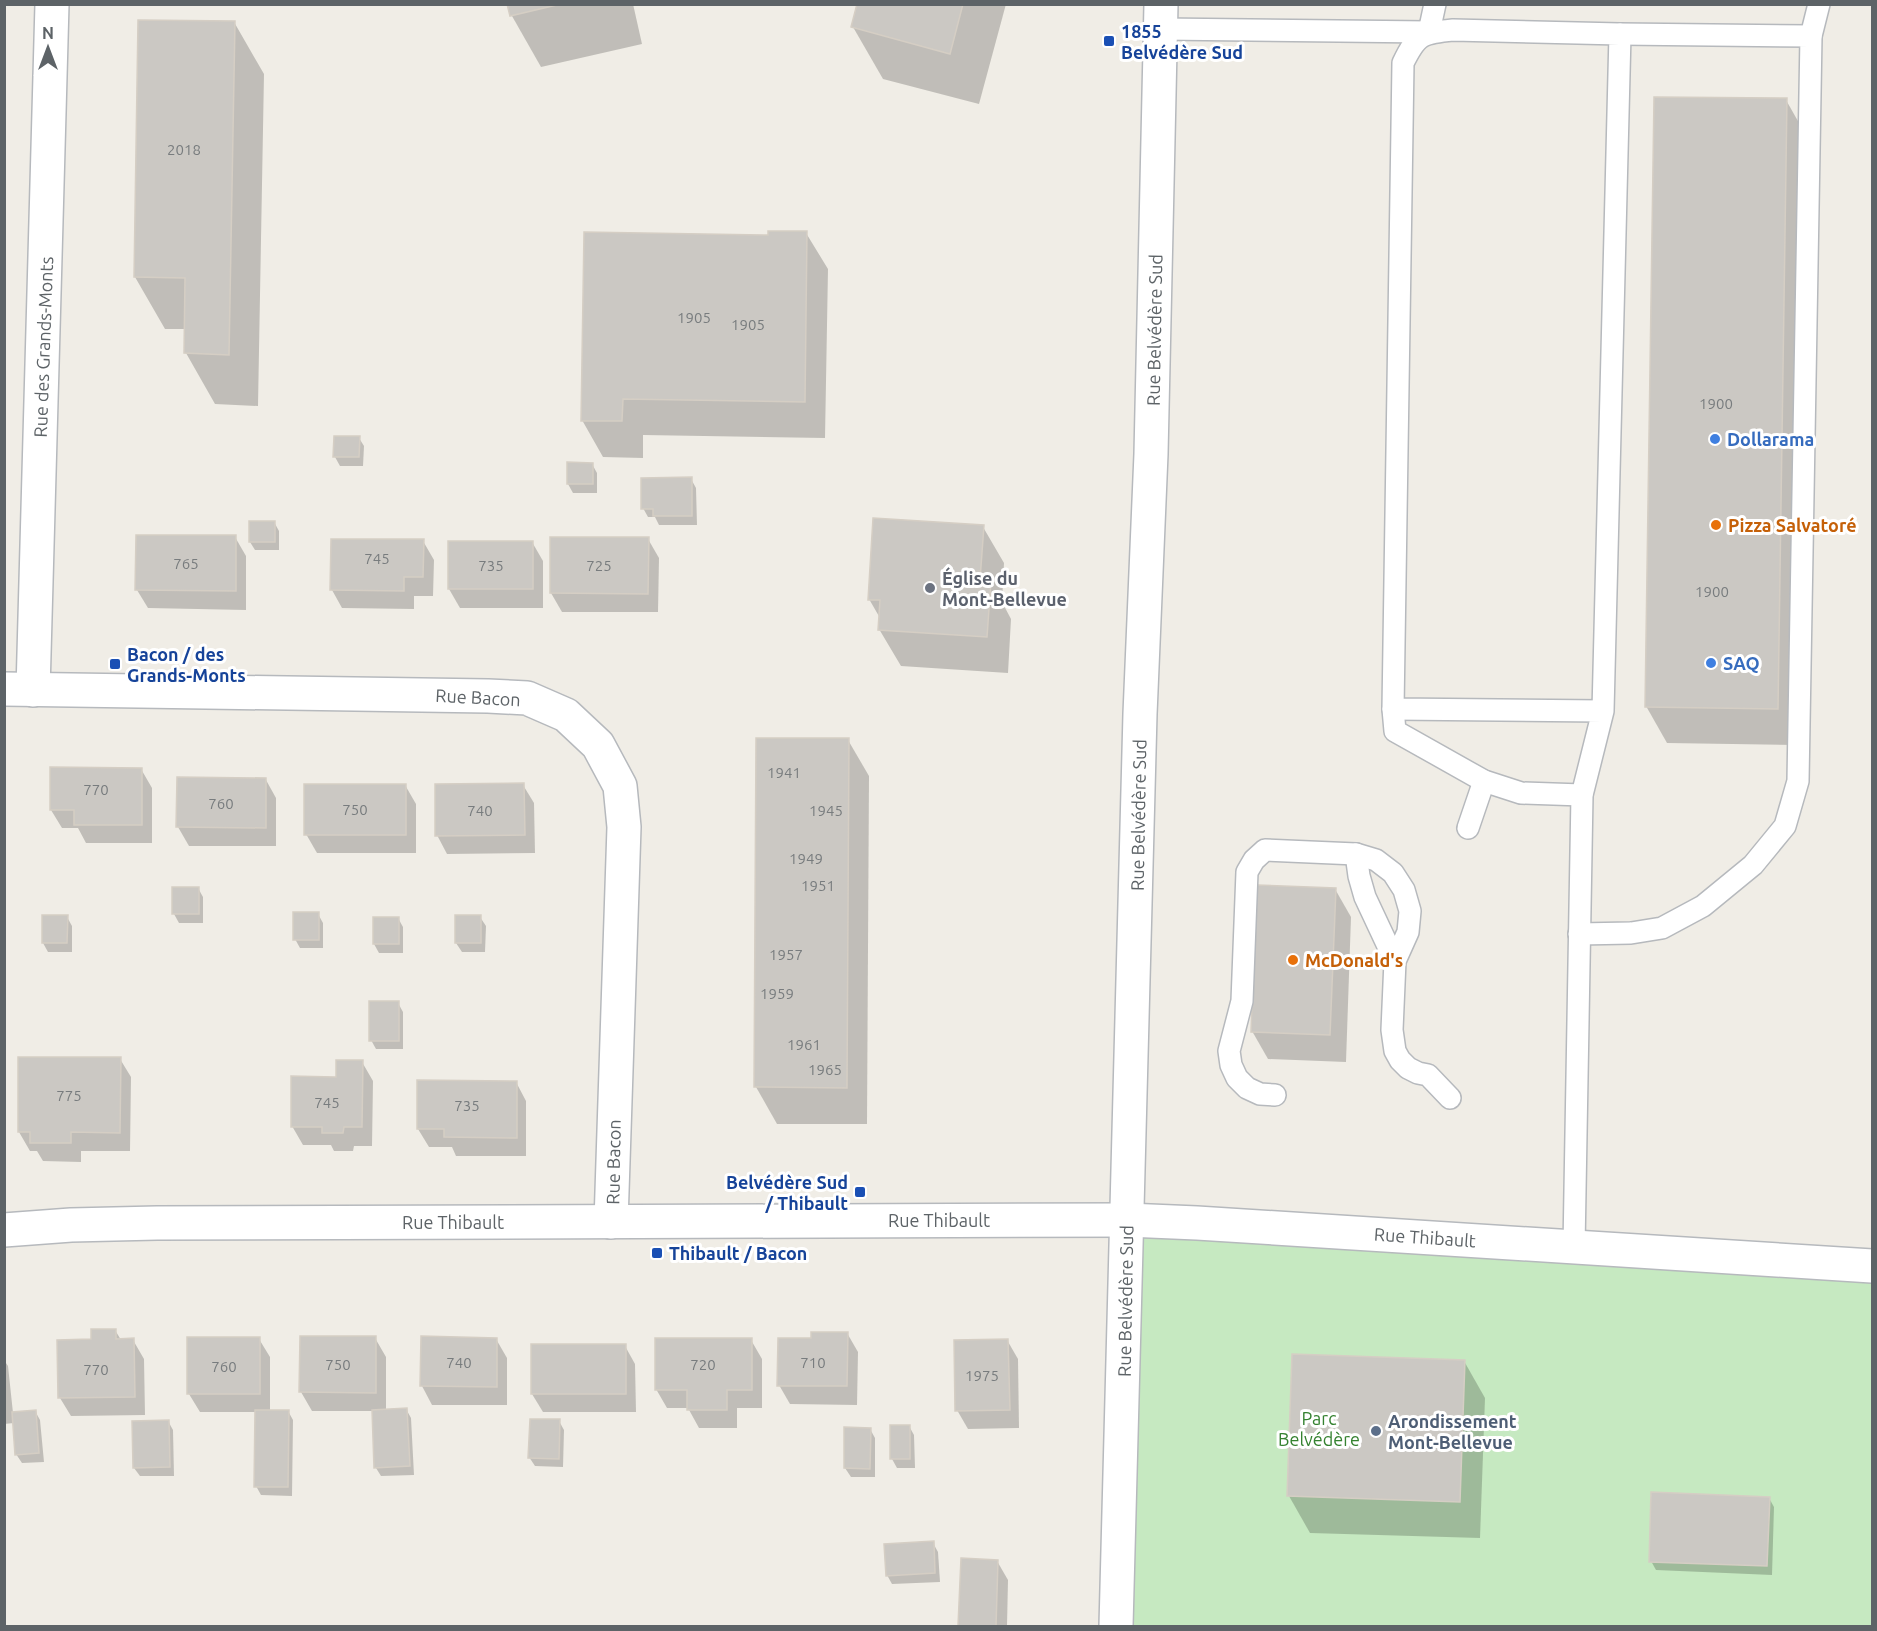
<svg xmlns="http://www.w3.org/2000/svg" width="1877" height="1631" font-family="Ubuntu,sans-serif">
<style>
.green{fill:#c6e9c1}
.shadow{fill:#0003}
.building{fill:#cbc8c3;stroke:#d5cec4;stroke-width:1.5}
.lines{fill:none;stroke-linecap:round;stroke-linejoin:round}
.service-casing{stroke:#b6b9bd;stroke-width:24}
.minor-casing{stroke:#b6b9bd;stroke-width:36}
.tertiary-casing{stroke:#b6b9bd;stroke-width:36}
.service{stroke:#fff;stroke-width:21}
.minor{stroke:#fff;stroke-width:33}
.tertiary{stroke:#fff;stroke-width:33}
.transit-dot{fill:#1a4fb4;stroke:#fff;stroke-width:2}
.shop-dot{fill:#3f7fe0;stroke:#fff;stroke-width:2}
.food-dot{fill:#e8710a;stroke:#fff;stroke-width:2}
.worship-dot{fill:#6b7280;stroke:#fff;stroke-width:2}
.service-dot{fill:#5c6f8a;stroke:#fff;stroke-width:2}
.labels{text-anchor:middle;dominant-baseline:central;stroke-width:6;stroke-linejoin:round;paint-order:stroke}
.number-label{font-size:15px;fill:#787c7e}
.transit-label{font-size:18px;font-weight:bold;fill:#164399;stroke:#fff;text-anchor:start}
.street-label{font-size:18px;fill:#5d6367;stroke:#fff}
.shop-label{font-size:18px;font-weight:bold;fill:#366cbe;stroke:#fff;text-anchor:start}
.food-label{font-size:18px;font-weight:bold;fill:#c56008;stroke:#fff;text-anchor:start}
.worship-label{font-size:18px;font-weight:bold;fill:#5b616d;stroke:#fff;text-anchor:start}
.park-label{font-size:18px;fill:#358230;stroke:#fff}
.service-label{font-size:18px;font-weight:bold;fill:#4e5e75;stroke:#fff;text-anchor:start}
</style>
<rect width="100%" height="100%" fill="#f0ede6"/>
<polygon class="green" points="1127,1220 1872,1266 1872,1626 1116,1626"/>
<g class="shadow">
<polygon points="509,4 633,4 642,44 541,67 512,16"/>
<polygon points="859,4 1006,4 979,104 883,79 853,27"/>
<polygon points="139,21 234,22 264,74 258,406 215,404 186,353 186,329 165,329 135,277"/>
<polygon points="1786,100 1807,137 1798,745 1667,743 1646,706"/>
<polygon points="806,233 828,269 825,438 643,435 643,458 603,457 582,420 770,237"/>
<polygon points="359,438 364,446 363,466 340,466 335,457"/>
<polygon points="592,464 597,473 597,493 573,493 568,484"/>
<polygon points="691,479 696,488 697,525 659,525 655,517 648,517 643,508"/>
<polygon points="274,522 279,531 279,550 255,550 250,542"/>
<polygon points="983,527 1004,563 1002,602 1011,619 1008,673 901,666 879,629 880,618 869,599"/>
<polygon points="235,537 246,556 246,610 148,608 137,590"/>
<polygon points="648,539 659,558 658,612 562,612 551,593"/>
<polygon points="423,541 434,560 433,596 414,596 414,609 342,608 332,590"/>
<polygon points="532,542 543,561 543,608 460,608 449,589"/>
<polygon points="848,740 869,776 867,1124 777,1124 756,1087"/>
<polygon points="141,769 152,788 152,843 86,843 78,828 62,828 51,810"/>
<polygon points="178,779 266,780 276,798 276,846 189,846 178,827"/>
<polygon points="405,785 416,804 416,853 317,853 306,834"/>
<polygon points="523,785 534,803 535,853 447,854 437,835"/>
<polygon points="198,888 203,897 203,923 179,923 174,914"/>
<polygon points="1335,889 1351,917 1346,1062 1268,1059 1252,1031"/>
<polygon points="318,914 323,923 323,948 300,948 295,939"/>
<polygon points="67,917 72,926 72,952 48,952 43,943"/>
<polygon points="480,917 486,926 485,952 462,952 456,943"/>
<polygon points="398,918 403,927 403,953 379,953 374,944"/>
<polygon points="398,1003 403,1012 403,1049 376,1049 371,1040"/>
<polygon points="120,1059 131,1077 130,1151 81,1151 81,1162 43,1161 37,1151 30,1151 19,1132"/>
<polygon points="362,1062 373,1081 372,1146 354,1146 353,1151 334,1151 331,1145 303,1145 292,1126"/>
<polygon points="516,1082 526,1101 526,1156 456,1156 452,1147 429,1147 418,1129"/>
<polygon points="115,1330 121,1340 133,1340 144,1359 145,1415 71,1416 60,1398 93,1340"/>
<polygon points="847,1333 858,1352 857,1405 790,1404 779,1385"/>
<polygon points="375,1338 386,1357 386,1410 406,1409 411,1418 414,1475 381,1476 376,1468 373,1411 312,1411 301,1392"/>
<polygon points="422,1338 496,1339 507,1358 507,1405 432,1405 422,1386"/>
<polygon points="259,1339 270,1357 270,1411 288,1411 293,1420 292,1496 261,1495 256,1486 257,1412 200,1412 189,1394"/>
<polygon points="751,1340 762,1359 762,1408 737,1408 737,1428 699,1428 688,1408 667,1408 656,1389"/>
<polygon points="1007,1340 1018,1359 1019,1428 968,1429 957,1410"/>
<polygon points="625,1346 635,1364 636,1412 543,1412 532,1394"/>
<polygon points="4,1360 8,1366 13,1413 35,1411 40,1420 44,1462 22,1463 16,1454 14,1423 4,1424"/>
<polygon points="1464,1361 1485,1398 1480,1538 1310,1533 1289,1496"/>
<polygon points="168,1421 173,1430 174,1476 140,1476 134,1468"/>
<polygon points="559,1421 564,1430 563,1467 535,1466 529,1457"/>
<polygon points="909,1426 914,1435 915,1468 897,1468 892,1459"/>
<polygon points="870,1429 875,1438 875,1477 851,1477 845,1468"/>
<polygon points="1769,1498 1774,1507 1772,1575 1656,1570 1651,1561"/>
<polygon points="933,1543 938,1552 940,1582 892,1584 887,1575"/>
<polygon points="962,1560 997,1561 1008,1580 1007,1626 960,1626"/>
</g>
<g class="building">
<polygon points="507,4 561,4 510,16"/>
<polygon points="857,4 963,4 950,54 851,27"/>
<polygon points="138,20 235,21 229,355 184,353 185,278 134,277"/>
<polygon points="1654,97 1787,98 1778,709 1645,707"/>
<polygon points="768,231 807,231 805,402 623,399 622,421 581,421 584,232 768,235"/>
<polygon points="334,436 360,436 359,457 333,457"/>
<polygon points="567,462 593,463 593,484 567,484"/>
<polygon points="692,477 692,516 653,516 653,509 641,509 641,478"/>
<polygon points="873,518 984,525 980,580 991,581 987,637 878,630 880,600 868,600"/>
<rect x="249" y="521" width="26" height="21"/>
<polygon points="136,535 236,535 236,591 135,590"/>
<polygon points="550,537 649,537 648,594 550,593"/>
<polygon points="331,539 424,539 423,577 404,577 404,591 330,590"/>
<rect x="448" y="541" width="85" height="48"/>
<polygon points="756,738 849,738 847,1088 754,1087"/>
<polygon points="50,767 142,768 142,825 74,825 74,810 50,810"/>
<polygon points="177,777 266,778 266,828 176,827"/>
<polygon points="524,783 525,835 435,836 435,784"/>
<rect x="304" y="784" width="102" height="51"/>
<polygon points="1256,885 1336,888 1330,1035 1251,1032"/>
<rect x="172" y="887" width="27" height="27"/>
<rect x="293" y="912" width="26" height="28"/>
<polygon points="42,915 68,915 67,943 42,943"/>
<rect x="455" y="915" width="26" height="28"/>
<rect x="373" y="917" width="26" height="27"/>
<rect x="369" y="1001" width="30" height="40"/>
<polygon points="18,1057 121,1057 120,1133 71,1132 71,1143 30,1143 30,1132 18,1132"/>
<polygon points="336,1060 363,1060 362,1127 344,1127 343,1133 322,1133 322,1127 291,1127 291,1076 336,1077"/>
<polygon points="417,1080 517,1081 517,1138 444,1137 444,1129 417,1129"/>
<polygon points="91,1329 116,1329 116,1339 134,1338 135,1397 58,1398 57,1340 91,1339"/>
<polygon points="811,1332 848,1332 847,1386 777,1386 778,1338 811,1338"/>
<polygon points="300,1336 376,1336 376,1393 299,1392"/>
<polygon points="421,1336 497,1338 497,1387 420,1386"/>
<rect x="187" y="1337" width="73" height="57"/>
<polygon points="655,1338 752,1338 752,1390 727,1390 727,1410 687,1410 687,1390 655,1390"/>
<polygon points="1008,1339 1010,1410 955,1411 954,1340"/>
<rect x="531" y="1344" width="95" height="50"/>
<polygon points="1292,1354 1465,1360 1460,1502 1287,1496"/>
<polygon points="407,1408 410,1466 374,1468 372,1410"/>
<polygon points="36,1410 39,1453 15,1455 12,1412"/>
<polygon points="255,1410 289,1410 288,1487 254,1487"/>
<polygon points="530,1419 560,1419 559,1459 528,1458"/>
<polygon points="169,1420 170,1467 133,1468 132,1421"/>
<rect x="890" y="1425" width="20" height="34"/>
<polygon points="844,1427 871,1428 870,1469 844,1468"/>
<polygon points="1651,1492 1770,1497 1767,1566 1649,1562"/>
<polygon points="934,1541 935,1573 886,1576 884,1544"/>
<polygon points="961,1558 998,1560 996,1626 958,1626"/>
</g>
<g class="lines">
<defs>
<g id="service">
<polyline points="1161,29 1429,32 1435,4"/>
<polyline points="1811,36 1819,4"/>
<polyline points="1393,709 1395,731 1484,781 1521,793 1582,795"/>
<polyline points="1468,828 1484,781"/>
<polyline points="1356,854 1359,876 1365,897 1395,961"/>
<polyline points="1579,934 1631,933 1662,928 1703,906 1753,865 1785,826 1798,781 1811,36 1620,34"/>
<polyline points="1275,1095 1260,1094 1247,1088 1237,1078 1231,1065 1229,1051 1242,1001 1247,872 1254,860 1265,850 1356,854 1376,860 1393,873 1404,890 1410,911 1408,932 1395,961 1392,1030 1395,1051 1400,1060 1408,1068 1418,1073 1428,1075 1450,1098"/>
<path d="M1574,1247l8,-452 21,-84 17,-677 -167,-4c-31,3 -36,4 -50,33l-10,646 210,2"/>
</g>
<g id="minor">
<polyline points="4,689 488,696 527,698 566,715 598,745 620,786 624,827 611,1222"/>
<polyline points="33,690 52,4"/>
<polyline points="1127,1220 1197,1223 1872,1266"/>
</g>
<g id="tertiary">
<polyline points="4,1230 71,1225 157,1223 1127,1220"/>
<polyline points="1116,1626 1140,714 1151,454 1161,4"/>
</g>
</defs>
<use href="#service" class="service-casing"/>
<use href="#minor" class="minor-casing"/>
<use href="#tertiary" class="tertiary-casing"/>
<use href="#service" class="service"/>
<use href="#minor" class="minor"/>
<use href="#tertiary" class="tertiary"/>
</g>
<g class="transit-dot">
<rect x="1103" y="35" width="12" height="12" rx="3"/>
<rect x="109" y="658" width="12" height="12" rx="3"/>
<rect x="854" y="1186" width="12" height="12" rx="3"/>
<rect x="651" y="1247" width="12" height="12" rx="3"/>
</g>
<g class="shop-dot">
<circle cx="1715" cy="439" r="6"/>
<circle cx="1711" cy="663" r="6"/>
</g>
<g class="food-dot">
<circle cx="1716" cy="525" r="6"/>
<circle cx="1293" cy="960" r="6"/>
</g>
<circle class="worship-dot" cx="930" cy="588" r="6"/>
<circle class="service-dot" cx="1376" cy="1431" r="6"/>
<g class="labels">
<g class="number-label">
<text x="184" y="149">2018</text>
<text x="694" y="317">1905</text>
<text x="748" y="324">1905</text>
<text x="1716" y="403">1900</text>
<text x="377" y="558">745</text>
<text x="186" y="563">765</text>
<text x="491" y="565">735</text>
<text x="599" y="565">725</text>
<text x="1712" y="591">1900</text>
<text x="784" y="772">1941</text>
<text x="96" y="789">770</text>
<text x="221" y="803">760</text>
<text x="355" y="809">750</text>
<text x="480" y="810">740</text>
<text x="826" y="810">1945</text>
<text x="806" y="858">1949</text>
<text x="818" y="885">1951</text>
<text x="786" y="954">1957</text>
<text x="777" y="993">1959</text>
<text x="804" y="1044">1961</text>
<text x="825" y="1069">1965</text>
<text x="69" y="1095">775</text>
<text x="327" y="1102">745</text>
<text x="467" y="1105">735</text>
<text x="459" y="1362">740</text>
<text x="813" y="1362">710</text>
<text x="338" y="1364">750</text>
<text x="703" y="1364">720</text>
<text x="224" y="1366">760</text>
<text x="96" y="1369">770</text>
<text x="982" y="1375">1975</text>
</g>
<g class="transit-label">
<text x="1121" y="31">1855<tspan x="1121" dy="21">Belvédère Sud</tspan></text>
<text x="127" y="654">Bacon / des<tspan x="127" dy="21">Grands-Monts</tspan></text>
<text x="848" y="1182" text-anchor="end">Belvédère Sud<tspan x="848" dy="21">/ Thibault</tspan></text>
<text x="669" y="1253">Thibault / Bacon</text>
</g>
<g class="street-label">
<text transform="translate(1154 330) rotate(-89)">Rue Belvédère Sud</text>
<text transform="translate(43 347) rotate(-88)">Rue des Grands-Monts</text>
<text transform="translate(478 697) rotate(3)">Rue Bacon</text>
<text transform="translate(1138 815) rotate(-89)">Rue Belvédère Sud</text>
<text transform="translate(613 1162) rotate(-89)">Rue Bacon</text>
<text x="939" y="1220">Rue Thibault</text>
<text x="453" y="1222">Rue Thibault</text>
<text transform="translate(1425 1237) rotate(4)">Rue Thibault</text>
<text transform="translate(1125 1301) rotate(-89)">Rue Belvédère Sud</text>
</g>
<g class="shop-label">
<text x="1727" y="439">Dollarama</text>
<text x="1723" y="663">SAQ</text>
</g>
<g class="food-label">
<text x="1728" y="525">Pizza Salvatoré</text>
<text x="1305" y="960">McDonald's</text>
</g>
<g class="worship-label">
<text x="942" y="578">Église du<tspan x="942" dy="21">Mont-Bellevue</tspan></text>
</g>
<g class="park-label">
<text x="1319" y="1418">Parc<tspan x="1319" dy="21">Belvédère</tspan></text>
</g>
<g class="service-label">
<text x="1388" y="1421">Arondissement<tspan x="1388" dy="21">Mont-Bellevue</tspan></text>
</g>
</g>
<rect width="1877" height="1631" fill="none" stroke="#5d6367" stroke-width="12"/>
<g transform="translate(48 48)" stroke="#ffffff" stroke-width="4.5" paint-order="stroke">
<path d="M0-4.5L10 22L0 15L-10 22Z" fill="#5d6367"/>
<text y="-9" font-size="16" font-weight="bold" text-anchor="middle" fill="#5d6367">N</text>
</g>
</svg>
